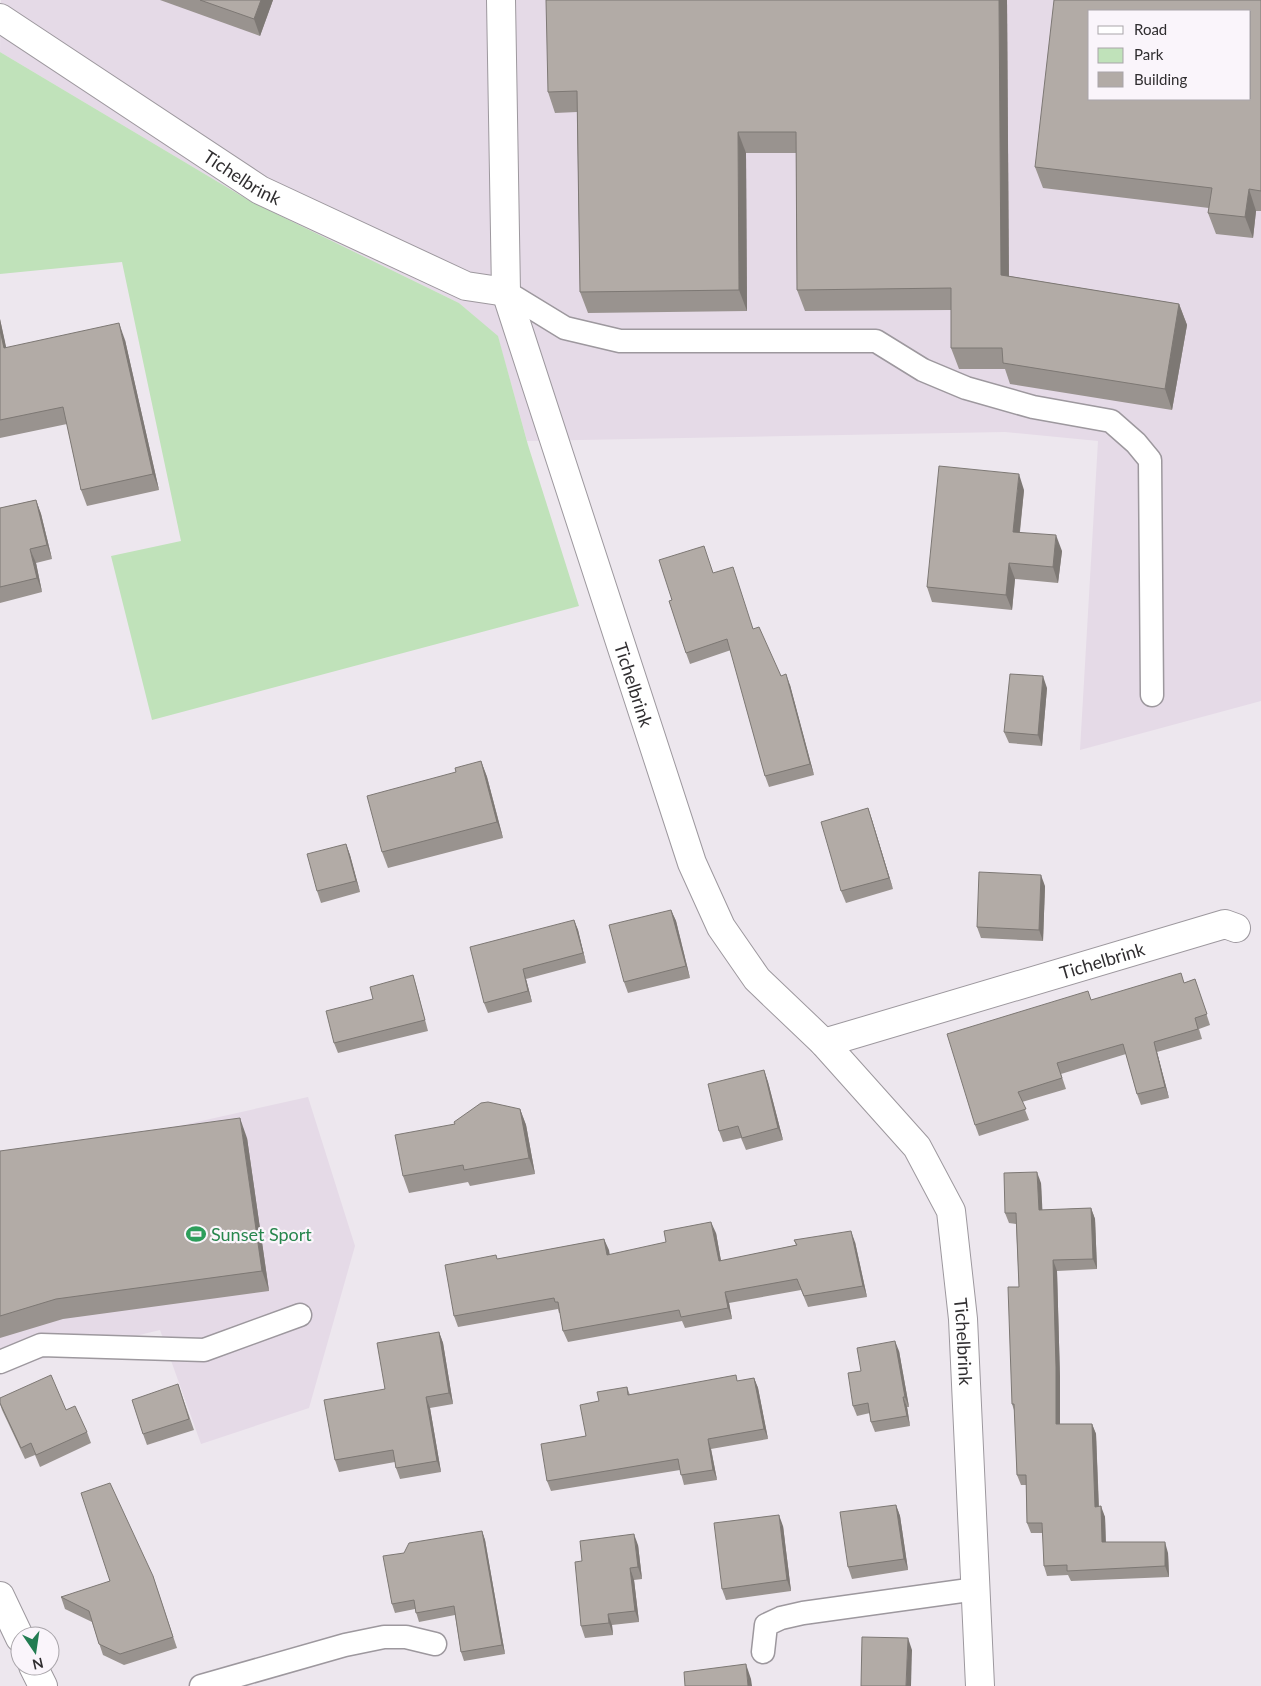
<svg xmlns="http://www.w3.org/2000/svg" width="1261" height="1686" font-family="Lato,sans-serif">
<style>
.built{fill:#e5dae7;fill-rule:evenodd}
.green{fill:#c0e2ba}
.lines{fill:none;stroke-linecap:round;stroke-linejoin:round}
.lane-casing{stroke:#9d989e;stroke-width:25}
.street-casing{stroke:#9d989e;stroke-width:30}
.secondary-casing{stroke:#9d989e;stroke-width:30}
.lane{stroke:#fff;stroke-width:22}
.street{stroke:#fff;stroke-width:28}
.secondary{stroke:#fff;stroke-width:28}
.wall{fill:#99938f}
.shaded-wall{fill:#7d7874}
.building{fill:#b2aba6;stroke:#7d7874;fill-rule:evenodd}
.labels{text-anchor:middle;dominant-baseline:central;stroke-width:4.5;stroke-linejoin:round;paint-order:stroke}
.street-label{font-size:18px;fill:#302e30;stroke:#faf5fb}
.leisure-label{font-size:18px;fill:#27864d;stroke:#faf5fb;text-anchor:start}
</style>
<rect width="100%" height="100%" fill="#ede7ee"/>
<g class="built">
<path d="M1,0h1260v701l-181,49 18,-309 -93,-9 -478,9 -29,-104 -39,-34 -209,-102 -250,-149zM1090,11h160v88h-160z"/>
<polygon points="308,1097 355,1246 309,1408 201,1444 160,1330 0,1369 0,1166"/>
</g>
<polygon class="green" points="0,52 250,201 459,303 498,336 528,445 579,606 152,720 111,556 181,541 122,262 0,274"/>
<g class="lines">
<defs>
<g id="lane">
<polyline points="506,292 565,328 620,341 876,341 923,370 966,388 1033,407 1111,421 1136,443 1150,460 1152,695"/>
<polyline points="0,1362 41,1345 204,1350 300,1315"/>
<polyline points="763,1652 766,1625 781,1618 803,1613 976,1589"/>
<polyline points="201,1686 345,1645 384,1637 406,1637 435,1644"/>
</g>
<g id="street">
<path id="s1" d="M501,0l5,292 186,571 29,64 36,52 67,64 93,104 34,64 12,108 17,367"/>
<path id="s2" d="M0,18l260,172 206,96 40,6"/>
<path id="s3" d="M824,1043l401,-119 11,4"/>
</g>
<g id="secondary">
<polyline points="0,1596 20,1638"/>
<polyline points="33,1666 43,1686"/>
</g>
</defs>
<use href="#lane" class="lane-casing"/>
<use href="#street" class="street-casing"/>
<use href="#secondary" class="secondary-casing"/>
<use href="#lane" class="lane"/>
<use href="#street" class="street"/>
<use href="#secondary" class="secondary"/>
</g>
<g class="wall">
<polygon points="160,0 273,0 260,36"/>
<polygon points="1007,0 1009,276 1179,304 1187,325 1172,410 1010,384 1005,369 959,369 951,348 951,310 805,311 797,290 796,153 746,153 747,311 588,313 580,292 577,112 555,113 548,92"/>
<polygon points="1261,0 1261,211 1256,211 1253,238 1216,234 1208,213 1209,208 1043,188 1035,167"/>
<polygon points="0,319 6,348 125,340 159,490 87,506 81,490 67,424 0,438"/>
<polygon points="1024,490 1020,532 1062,551 1058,583 1015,579 1012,610 932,602 927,587"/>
<polygon points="36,500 41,514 52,559 36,563 42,592 0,603 0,508"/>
<polygon points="714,573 753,629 781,676 790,685 814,775 769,787 765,776 731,650 690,664 686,653"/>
<polygon points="1047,688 1042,746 1009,743 1004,732"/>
<polygon points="481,761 487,777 503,838 388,868 382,852 456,772"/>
<polygon points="868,808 872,820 893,889 846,903 841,891"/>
<polygon points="346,844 350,855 360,892 321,903 317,891"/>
<polygon points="1045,886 1043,941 981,938 977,927"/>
<polygon points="671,910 676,921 690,978 628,993 624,982"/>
<polygon points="574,920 578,930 586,963 526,979 532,1002 488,1013 484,1003"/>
<polygon points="413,975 416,985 428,1031 338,1053 334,1043 373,999"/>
<polygon points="1195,979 1210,1025 1199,1029 1202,1039 1157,1052 1169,1098 1141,1105 1137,1094 1126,1054 1061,1074 1066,1089 1022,1102 1029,1120 979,1136 975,1125 1091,1000 1184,983"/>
<polygon points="764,1070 768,1082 783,1140 746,1150 741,1138 723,1142 719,1131"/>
<polygon points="520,1109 526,1125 535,1174 470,1186 468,1182 409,1193 403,1176 455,1124"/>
<polygon points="247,1138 269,1291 63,1319 0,1338 0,1151"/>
<polygon points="1041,1183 1042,1210 1091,1208 1095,1219 1097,1269 1057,1271 1060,1378 1060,1424 1092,1424 1096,1434 1099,1506 1105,1517 1106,1542 1168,1553 1169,1577 1071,1581 1068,1575 1047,1576 1044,1566 1043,1533 1031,1533 1027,1523 1026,1485 1021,1485 1017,1475 1015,1413 1012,1404 1019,1287 1016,1224 1009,1223 1005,1213"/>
<polygon points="716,1233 721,1261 796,1245 794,1240 855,1242 867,1297 808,1307 801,1290 729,1303 732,1319 685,1328 682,1321 568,1342 563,1331 560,1313 559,1313 558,1309 458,1327 454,1316 498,1259 604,1239 609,1255"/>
<polygon points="439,1332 443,1343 453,1404 430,1408 441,1472 400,1479 396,1468 395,1462 339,1472 335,1460"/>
<polygon points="899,1351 909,1407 907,1407 910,1426 875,1432 871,1422 870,1413 857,1416 853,1406 861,1371"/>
<polygon points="754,1378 758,1388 768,1439 711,1449 717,1480 684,1485 680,1470 551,1491 547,1481 586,1436 599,1401 627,1387 630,1395 738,1381"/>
<polygon points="178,1384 194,1430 147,1445 143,1434"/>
<polygon points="0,1398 66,1410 87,1432 91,1443 40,1467 35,1455 25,1459 2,1410 0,1404"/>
<polygon points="896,1505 900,1516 908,1570 852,1579 848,1567"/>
<polygon points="783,1526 791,1591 726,1600 722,1589"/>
<polygon points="482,1531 485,1540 505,1654 464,1661 461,1652 455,1615 419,1622 415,1609 395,1613 392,1604 404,1553"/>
<polygon points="638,1545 642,1579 634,1580 639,1622 612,1625 613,1635 585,1638 581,1626 582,1561"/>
<polygon points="153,1576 177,1648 124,1665 103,1655 92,1622 65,1609 61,1597"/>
</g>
<g class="shaded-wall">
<polygon points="261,0 273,0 260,36 254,19"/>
<polygon points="999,0 1007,0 1009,296 1001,275"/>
<polygon points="738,132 746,153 747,311 739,290"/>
<polygon points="1249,189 1256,211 1253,238 1245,217"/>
<polygon points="1179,304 1187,325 1172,410 1165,389"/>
<polygon points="0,319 10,365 4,348 0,330"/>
<polygon points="119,323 125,340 159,490 153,474"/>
<polygon points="1019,474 1024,490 1018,547 1013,532"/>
<polygon points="36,500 41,514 52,559 47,545"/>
<polygon points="1056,535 1062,551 1058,583 1053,567"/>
<polygon points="30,549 36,563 42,592 37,578"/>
<polygon points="1009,563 1015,579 1012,610 1006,595"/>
<polygon points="786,674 790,685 814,775 810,764"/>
<polygon points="1043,676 1047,688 1042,746 1038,735"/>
<polygon points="481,761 487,777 503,838 497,822"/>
<polygon points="868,808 872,820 893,889 889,878"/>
<polygon points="346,844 350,855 360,892 356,881"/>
<polygon points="1041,875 1045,886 1043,941 1039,930"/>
<polygon points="671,910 676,921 690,978 686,966"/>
<polygon points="574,920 578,930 586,963 583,953"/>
<polygon points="523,969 526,979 532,1002 528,991"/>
<polygon points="1154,1042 1157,1052 1169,1098 1165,1087"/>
<polygon points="764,1070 768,1082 783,1140 778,1128"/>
<polygon points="520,1109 526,1125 535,1174 529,1158"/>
<polygon points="240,1118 247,1138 269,1291 262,1271"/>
<polygon points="1037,1172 1041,1183 1043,1221 1039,1210"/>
<polygon points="1091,1208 1095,1219 1097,1269 1093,1259"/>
<polygon points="711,1222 716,1233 723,1272 719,1261"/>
<polygon points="851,1231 855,1242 867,1297 863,1286"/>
<polygon points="604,1239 609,1250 612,1267 607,1255"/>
<polygon points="1053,1260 1057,1271 1060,1378 1060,1435 1056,1424"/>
<polygon points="725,1292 729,1303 732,1319 728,1308"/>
<polygon points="439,1332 443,1343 453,1404 449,1393"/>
<polygon points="895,1341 899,1351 909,1407 905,1397"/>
<polygon points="754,1378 758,1388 768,1439 764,1429"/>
<polygon points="426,1397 430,1408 441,1472 437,1461"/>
<polygon points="903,1397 907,1407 910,1426 907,1416"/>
<polygon points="1092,1424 1096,1434 1099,1517 1095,1507"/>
<polygon points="708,1439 711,1449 717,1480 713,1470"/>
<polygon points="896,1505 900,1516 908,1570 904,1559"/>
<polygon points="1101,1506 1105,1517 1106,1553 1102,1542"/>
<polygon points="779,1515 783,1526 791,1591 787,1580"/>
<polygon points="482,1531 485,1540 505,1654 502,1645"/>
<polygon points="634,1534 638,1545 642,1579 638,1567"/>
<polygon points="1165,1542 1168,1553 1169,1577 1165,1566"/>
<polygon points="630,1568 634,1580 639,1622 635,1611"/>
<polygon points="608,1614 612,1625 613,1635 609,1623"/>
<polygon points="908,1638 912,1650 911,1686 906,1686"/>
<polygon points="746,1664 751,1679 752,1686 748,1686"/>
</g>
<g class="building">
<polygon points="200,0 261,0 254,19"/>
<polygon points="546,0 999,0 1001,275 1179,304 1165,389 1003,363 1002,348 951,348 951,288 797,290 796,132 738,132 739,290 580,292 577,91 548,92"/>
<path d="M1054,0h207v191l-12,-2 -4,28 -37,-4 4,-25 -177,-21zM1090,11h160v88h-160z"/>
<polygon points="119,323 153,474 81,490 63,407 0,420 0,330 4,348"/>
<polygon points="939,466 1019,474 1013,532 1056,535 1053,567 1009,563 1006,595 927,587"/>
<polygon points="36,500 47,545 30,549 37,578 0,587 0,508"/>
<polygon points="704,546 713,573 733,567 753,629 759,627 781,676 786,674 810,764 765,776 727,639 686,653 669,601 672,600 659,560"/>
<polygon points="1010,674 1043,676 1038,735 1004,732"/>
<polygon points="481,761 497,822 382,852 367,796 456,772 455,768"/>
<polygon points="868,808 889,878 841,891 821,822"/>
<polygon points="346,844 356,881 317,891 307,854"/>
<polygon points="979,872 1041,875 1039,930 977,927"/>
<polygon points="671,910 686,966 624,982 609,925"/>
<polygon points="574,920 583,953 523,969 528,991 484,1003 470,947"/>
<polygon points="1181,973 1184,983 1195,979 1207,1014 1195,1018 1198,1029 1154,1042 1165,1087 1137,1094 1123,1044 1057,1063 1062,1078 1018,1092 1026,1109 975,1125 947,1034 1088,991 1091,1000"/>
<polygon points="413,975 425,1020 334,1043 326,1011 373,999 370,987"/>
<polygon points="764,1070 778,1128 742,1138 738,1126 719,1131 708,1084"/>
<polygon points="488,1102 520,1109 529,1158 464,1170 463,1165 403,1176 395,1135 455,1124 454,1122 481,1103"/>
<polygon points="240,1118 262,1271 56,1299 0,1316 0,1151"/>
<polygon points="1037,1172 1039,1210 1091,1208 1093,1259 1053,1260 1056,1367 1056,1424 1092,1424 1095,1507 1101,1506 1102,1542 1165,1542 1165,1566 1067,1571 1067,1565 1044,1566 1042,1523 1027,1523 1026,1475 1017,1475 1014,1404 1012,1404 1008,1287 1019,1287 1016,1213 1005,1213 1004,1173"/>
<polygon points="711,1222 719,1261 797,1245 794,1240 851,1231 863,1286 804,1296 797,1279 725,1292 728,1308 681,1317 679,1310 563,1331 558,1302 555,1302 554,1298 454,1316 445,1265 496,1255 497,1259 604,1239 607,1255 666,1242 664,1231"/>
<polygon points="439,1332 449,1393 426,1397 437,1461 396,1468 393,1450 335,1460 324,1400 385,1389 377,1343"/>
<polygon points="895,1341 905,1397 903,1397 907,1416 871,1422 868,1403 853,1406 848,1373 861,1371 857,1348"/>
<polygon points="51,1375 66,1410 75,1406 87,1432 36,1455 31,1443 21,1448 0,1403 0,1398"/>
<polygon points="736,1375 737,1381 754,1378 764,1429 708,1439 713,1470 681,1475 678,1459 547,1481 541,1444 586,1436 580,1405 599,1401 597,1392 627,1387 628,1395"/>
<polygon points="178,1384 189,1419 143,1434 132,1400"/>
<polygon points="110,1483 153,1576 173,1637 120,1654 99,1644 89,1611 61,1597 110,1581 81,1493"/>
<polygon points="896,1505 904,1559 848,1567 840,1512"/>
<polygon points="779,1515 787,1580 722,1589 714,1523"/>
<polygon points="482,1531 502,1645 461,1652 454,1606 416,1613 414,1600 392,1604 383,1556 404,1553 409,1543"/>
<polygon points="634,1534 638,1567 630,1568 635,1611 608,1614 609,1623 581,1626 575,1562 582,1561 580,1541"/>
<polygon points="862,1637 908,1638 906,1686 861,1686"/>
<polygon points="746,1664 748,1686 685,1686 684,1672"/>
</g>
<defs>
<symbol id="stadium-bare" viewBox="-9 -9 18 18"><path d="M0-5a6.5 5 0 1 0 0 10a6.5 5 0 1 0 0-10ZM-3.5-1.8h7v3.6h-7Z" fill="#2e9e5b" stroke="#faf5fb" stroke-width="2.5" paint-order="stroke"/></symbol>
</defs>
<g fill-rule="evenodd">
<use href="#stadium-bare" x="182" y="1220" width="28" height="28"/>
</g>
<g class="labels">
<g class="street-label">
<text stroke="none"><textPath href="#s2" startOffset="290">Tichelbrink</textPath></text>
<text stroke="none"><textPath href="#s1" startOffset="705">Tichelbrink</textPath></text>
<text stroke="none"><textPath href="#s3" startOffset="290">Tichelbrink</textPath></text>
<text stroke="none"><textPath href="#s1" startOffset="1462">Tichelbrink</textPath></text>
</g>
<g class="leisure-label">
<text x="211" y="1234">Sunset Sport</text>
</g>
</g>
<rect x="1088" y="10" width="162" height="90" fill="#faf5fb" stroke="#a9a5aa"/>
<rect x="1098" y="26" width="25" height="8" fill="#ffffff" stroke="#a9a5aa"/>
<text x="1134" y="35" font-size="15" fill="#302e30">Road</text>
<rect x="1098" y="48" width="25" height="15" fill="#c0e2ba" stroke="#a9a5aa"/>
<text x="1134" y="60" font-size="15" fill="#302e30">Park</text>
<rect x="1098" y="72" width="25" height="15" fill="#b2aba6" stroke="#a9a5aa"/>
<text x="1134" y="85" font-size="15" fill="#302e30">Building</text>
<g transform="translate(35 1651) rotate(167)"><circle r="24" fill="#faf5fb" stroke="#a9a5aa"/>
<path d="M0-4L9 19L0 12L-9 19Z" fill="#227c52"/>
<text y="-8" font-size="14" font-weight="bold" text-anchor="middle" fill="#302e30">N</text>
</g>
</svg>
